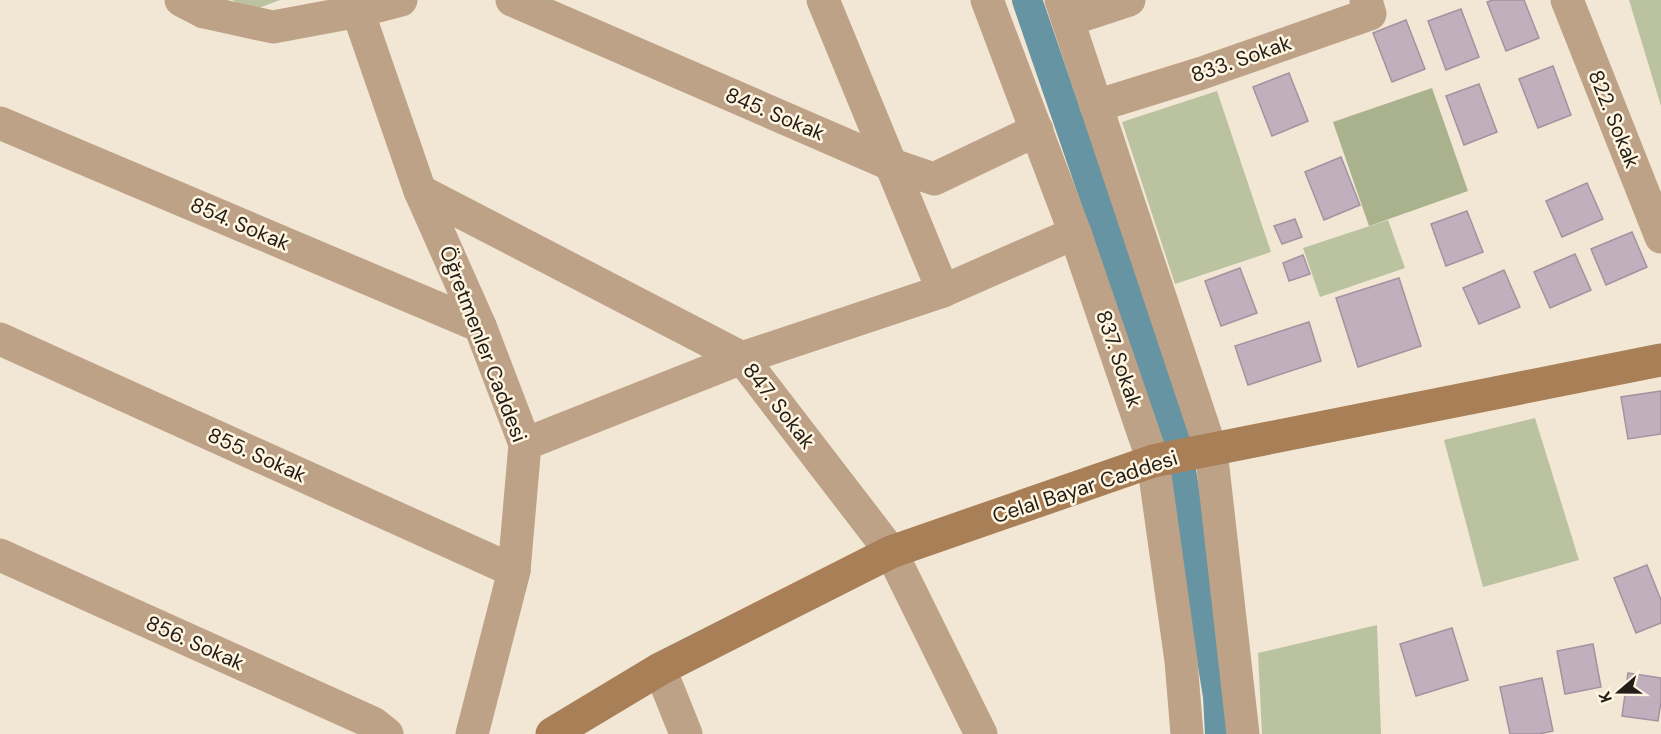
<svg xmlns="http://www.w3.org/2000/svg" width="1661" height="734" font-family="'DM Sans',sans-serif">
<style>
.green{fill:#bbc2a0}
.forest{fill:#aab28d}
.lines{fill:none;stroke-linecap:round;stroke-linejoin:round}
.canal{stroke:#6794a2;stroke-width:30}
.building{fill:#c1afbd;stroke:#a492a0;stroke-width:1.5}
.street{stroke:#bea287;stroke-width:33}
.secondary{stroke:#a87f56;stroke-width:33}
.labels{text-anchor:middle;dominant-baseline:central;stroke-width:5;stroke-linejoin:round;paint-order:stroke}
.street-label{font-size:21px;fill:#221e17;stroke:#fff5e1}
</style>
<rect width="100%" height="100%" fill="#f1e7d4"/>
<g class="green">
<polygon points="232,0 280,0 253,10"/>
<polygon points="1629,0 1661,0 1661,106"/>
<polygon points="1217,91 1271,252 1175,284 1122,122"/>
<polygon points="1388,220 1405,268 1320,297 1303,248"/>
<polygon points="1535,418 1579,560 1483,587 1444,440"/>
<polygon points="1377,625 1381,734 1262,734 1258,653"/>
</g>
<polygon class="forest" points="1432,88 1468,191 1369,226 1333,122"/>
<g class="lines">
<polyline class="canal" points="1027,0 1174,428 1218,696 1220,734"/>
</g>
<g class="building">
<polygon points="1493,0 1524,0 1539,38 1506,51 1487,2"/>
<polygon points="1461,9 1479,57 1446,70 1428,21"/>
<polygon points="1406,20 1425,69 1392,82 1373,33"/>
<polygon points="1553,66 1571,115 1538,128 1519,79"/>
<polygon points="1289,73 1308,121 1272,136 1253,87"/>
<polygon points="1479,84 1497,132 1464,145 1446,96"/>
<polygon points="1341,157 1360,205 1324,220 1305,172"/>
<polygon points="1587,183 1603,219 1562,237 1546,201"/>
<polygon points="1467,211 1483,252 1446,266 1431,224"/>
<polygon points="1295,219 1302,237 1282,244 1274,226"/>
<polygon points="1632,232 1647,267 1606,285 1591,249"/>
<polygon points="1575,254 1591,290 1550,308 1534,272"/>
<polygon points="1303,255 1310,274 1289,281 1283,263"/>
<polygon points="1240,268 1257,313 1221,326 1205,281"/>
<polygon points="1504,270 1520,307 1479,324 1463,288"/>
<polygon points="1399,278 1421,346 1358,367 1336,298"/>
<polygon points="1309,322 1321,361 1248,385 1235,346"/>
<polygon points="1661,391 1661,434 1628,439 1621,397"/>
<polygon points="1647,565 1661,600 1661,623 1636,633 1614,578"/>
<polygon points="1452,628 1468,680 1416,696 1400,644"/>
<polygon points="1593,644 1601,687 1565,694 1557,651"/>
<polygon points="1628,673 1661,678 1661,702 1658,721 1622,716"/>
<polygon points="1542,678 1553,731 1539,734 1510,734 1500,687"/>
</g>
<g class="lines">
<g class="street">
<polyline points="181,0 204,12 273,27 359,11 401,0"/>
<polyline points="354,0 420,191 480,326 525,444 514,571 472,734"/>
<polyline points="512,0 890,164 934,179 1037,130"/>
<polyline points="823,0 943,291"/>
<polyline points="987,0 1075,233 1153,461 1181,661 1187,734"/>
<polyline points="1061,0 1211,450 1243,734"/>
<polyline points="1567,0 1661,237"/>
<polyline points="1068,20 1129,0"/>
<polyline points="1096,106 1202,73 1370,14 1366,0"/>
<polyline points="0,123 480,326"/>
<polyline points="420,191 742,358 891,552 981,734"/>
<polyline points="0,339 514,571"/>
<polyline points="525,444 742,358 943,291 1075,233"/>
<polyline points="0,555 373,723 387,734"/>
<polyline points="660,669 686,734"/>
</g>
<polyline class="secondary" points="552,734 660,669 891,552 1153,461 1661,360"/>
</g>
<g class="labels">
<g class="street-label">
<text transform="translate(1241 59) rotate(-19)">833. Sokak</text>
<text transform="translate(775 114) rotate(23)">845. Sokak</text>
<text transform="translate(1614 119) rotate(68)">822. Sokak</text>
<text transform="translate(240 224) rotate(23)">854. Sokak</text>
<text transform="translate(483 344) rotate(69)">Öğretmenler Caddesi</text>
<text transform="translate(1119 359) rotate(71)">837. Sokak</text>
<text transform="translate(779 406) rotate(52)">847. Sokak</text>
<text transform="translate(257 455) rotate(24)">855. Sokak</text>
<text transform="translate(1085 487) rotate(-18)">Celal Bayar Caddesi</text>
<text transform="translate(195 643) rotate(24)">856. Sokak</text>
</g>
</g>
<g transform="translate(1619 692) rotate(250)" stroke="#fff5e1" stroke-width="4.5" paint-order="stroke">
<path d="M0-4.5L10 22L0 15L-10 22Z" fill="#221e17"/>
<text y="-9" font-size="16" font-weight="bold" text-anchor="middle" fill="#221e17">K</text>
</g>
</svg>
